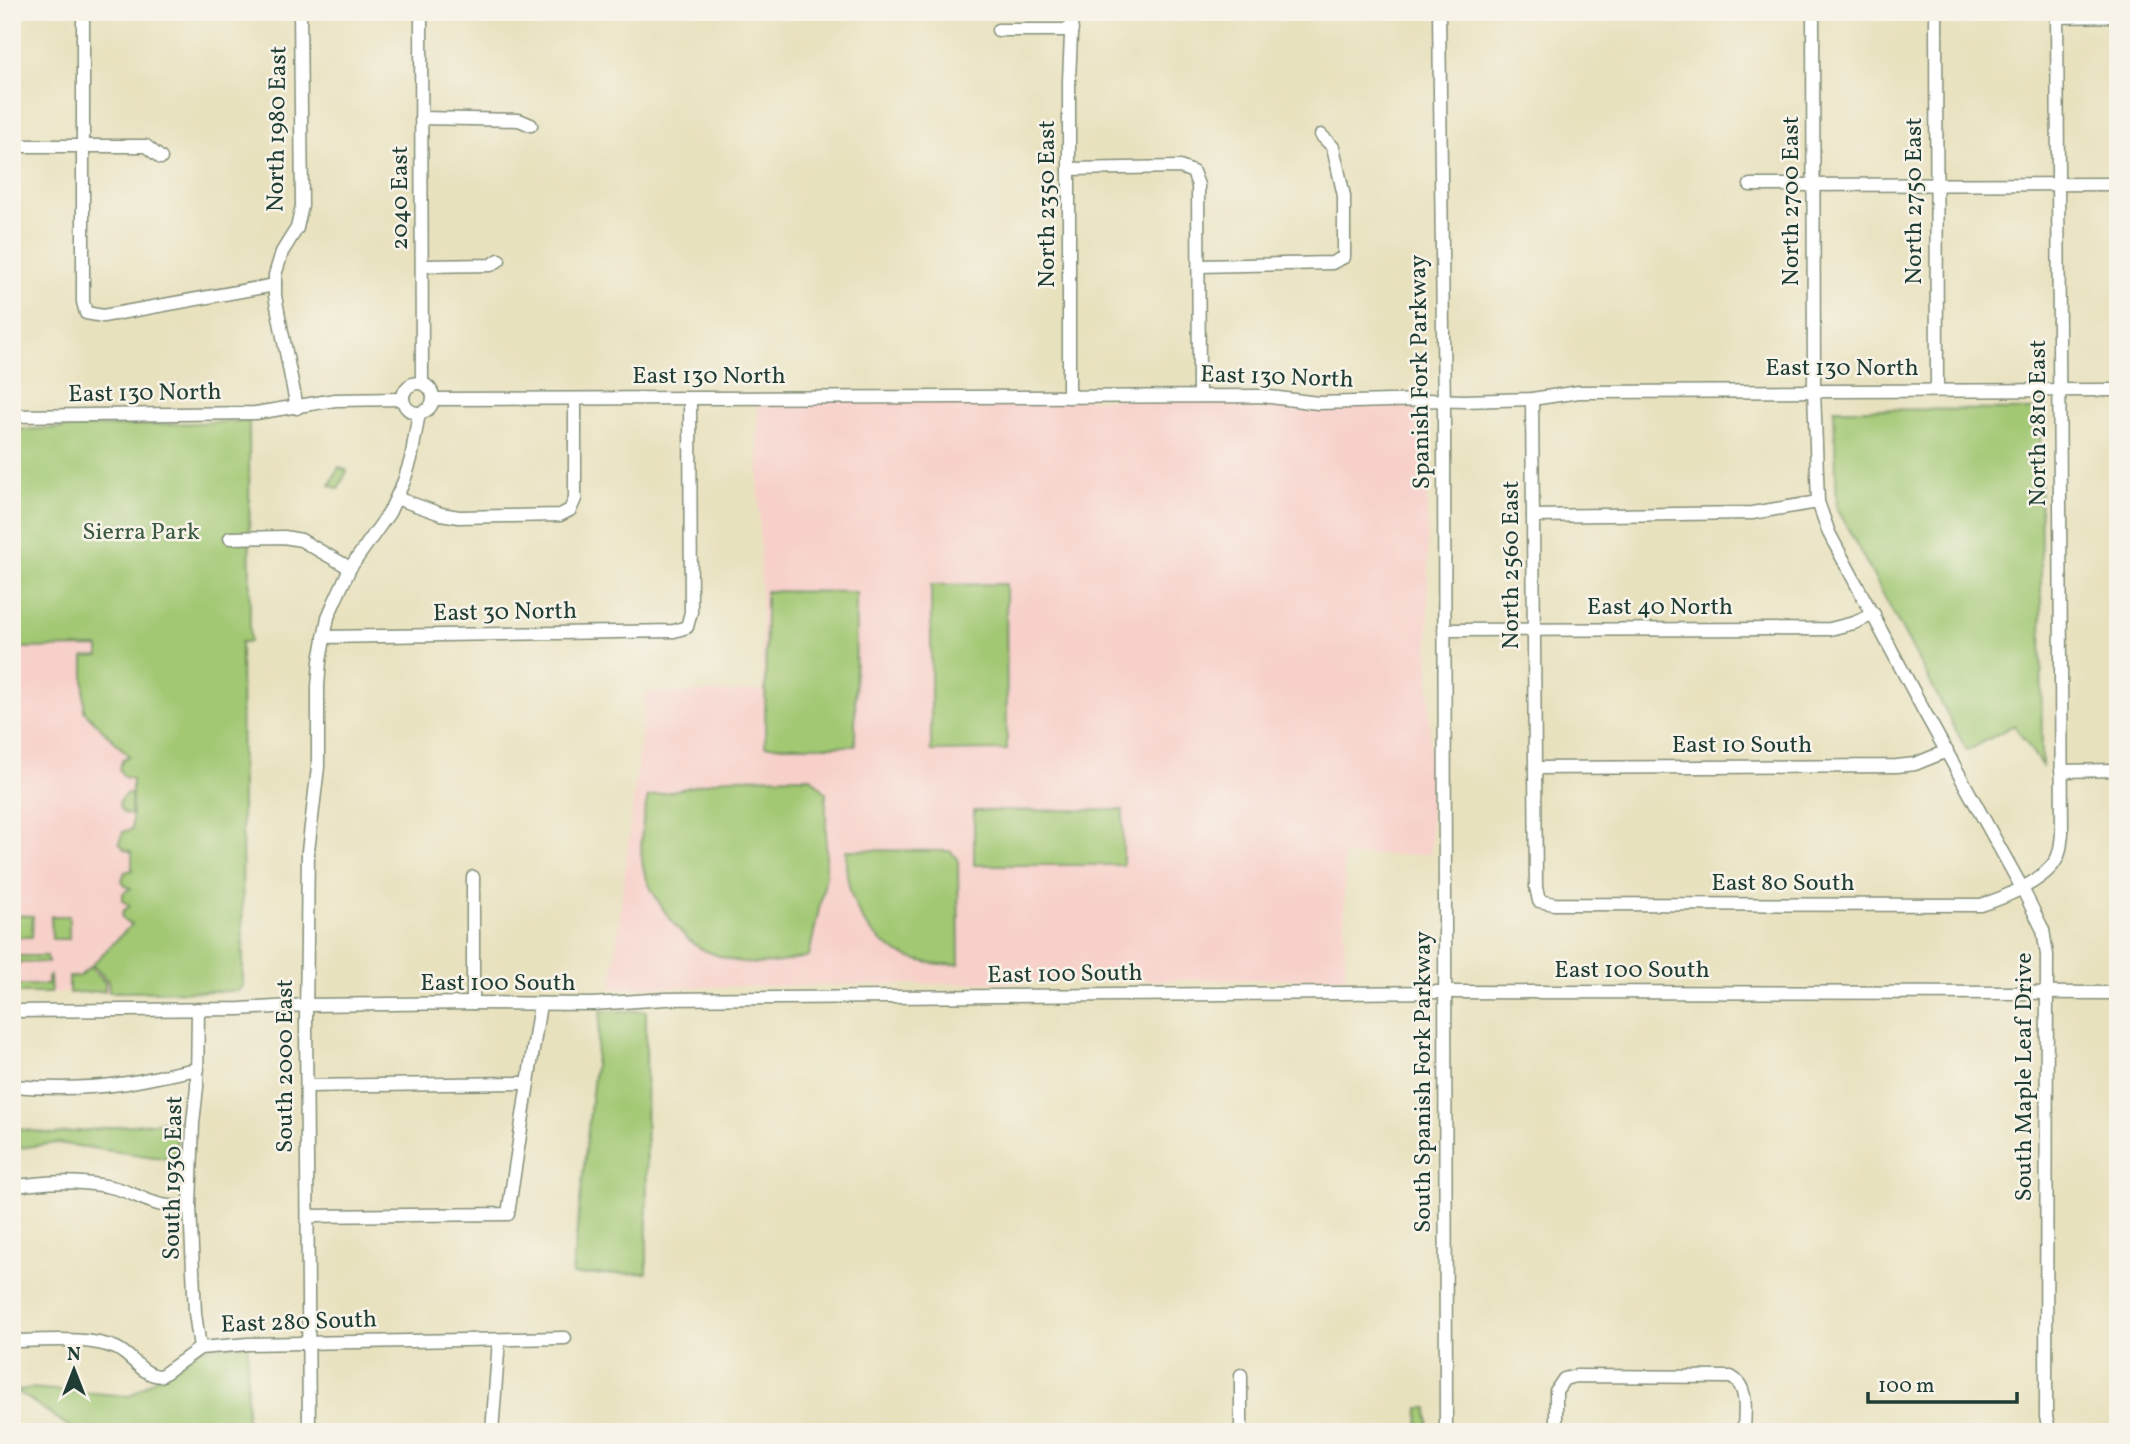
<svg xmlns="http://www.w3.org/2000/svg" width="2130" height="1444" font-family="Vollkorn,serif">
<style>
.built{fill:#f7d0ca}
.green{fill:#a2c873;stroke:#608254;stroke-width:2}
.lines{fill:none;stroke-linecap:round;stroke-linejoin:round}
.minor-casing{stroke:#848f79;stroke-width:15}
.minor{stroke:#fff;stroke-width:12}
.rail{stroke:#1f3d34;stroke-width:2.5;stroke-dasharray:10 5;stroke-linecap:butt}
.labels{text-anchor:middle;dominant-baseline:central;stroke-width:5;stroke-linejoin:round;paint-order:stroke}
.street-label{font-size:24px;fill:#1f3d34;stroke:#f7f3e8}
.park-label{font-size:24px;fill:#395941;stroke:#f7f3e8}
</style>
<rect width="100%" height="100%" fill="#f7f3e8"/>
<filter id="ink" filterUnits="userSpaceOnUse"><feTurbulence type="fractalNoise" baseFrequency=".0143" numOctaves="2"/><feDisplacementMap in="SourceGraphic" scale="14" xChannelSelector="R" yChannelSelector="G"/><feConvolveMatrix kernelMatrix="1 2 1 2 8 2 1 2 1" color-interpolation-filters="sRGB"/></filter>
<filter id="wash" filterUnits="userSpaceOnUse"><feTurbulence type="fractalNoise" baseFrequency=".00686" numOctaves="4" result="noise"/><feDisplacementMap in="SourceGraphic" scale="28" xChannelSelector="R" yChannelSelector="G"/><feGaussianBlur stdDeviation="1.57" result="paint"/><feColorMatrix in="noise" values="0 0 0 0 0 0 0 0 0 0 0 0 0 0 0 0 0 1.4 0 .05"/><feComposite in="paint" operator="in"/></filter>
<g filter="url(#wash)">
<rect width="100%" height="100%" fill="#e8e1be"/>
<g class="built">
<polygon points="757,399 1426,400 1431,851 1425,854 1344,856 1345,978 611,988 646,693 763,691"/>
<polygon points="12,641 241,641 243,991 12,993"/>
</g>
<g class="green">
<polygon points="1834,409 2040,410 2042,766 2014,725 1967,751 1837,508"/>
<polygon points="249,421 250,642 241,642 243,986 238,991 109,992 108,981 92,965 132,924 125,922 122,916 123,911 130,906 123,901 123,893 131,888 125,886 122,880 125,872 132,870 132,852 124,849 119,842 123,832 132,829 132,779 124,777 119,769 123,759 129,756 84,711 84,657 99,656 99,647 12,648 12,430"/>
<polygon points="339,467 347,471 338,489 330,485"/>
<polygon points="1006,584 1007,750 931,751 931,585"/>
<polygon points="766,591 856,592 855,746 765,746"/>
<path d="M811,777l15,16v83l-17,80c-24,6 -49,11 -74,5 -11,-3 -25,-8 -35,-13 -22,-13 -49,-53 -56,-77 -6,-24 -2,-50 4,-74l80,-19z"/>
<polygon points="127,793 131,793 131,815 123,813 119,805 120,800"/>
<polygon points="1123,810 1123,865 974,865 974,811"/>
<path d="M846,850l104,1 8,8 1,105c-71,5 -116,-44 -113,-114z"/>
<polygon points="12,915 33,916 32,937 12,937"/>
<polygon points="51,916 69,916 69,939 52,939"/>
<polygon points="12,956 47,956 48,962 12,963"/>
<polygon points="90,967 105,982 105,991 69,993 69,977 80,976"/>
<polygon points="50,976 51,993 12,993 12,985 48,985 48,978"/>
<polygon points="601,1011 646,1011 647,1273 572,1275"/>
<polygon points="177,1120 177,1130 178,1130 175,1160 57,1143 12,1149 12,1128 54,1134"/>
<polygon points="248,1344 246,1432 77,1432 17,1391 29,1388 130,1396 200,1348"/>
<polygon points="1419,1408 1428,1408 1428,1432 1418,1432"/>
</g>
</g>
<g filter="url(#ink)">
<g class="lines">
<defs>
<g id="minor">
<polyline points="83,12 83,302 86,313 103,316 275,285"/>
<polyline points="421,12 422,383"/>
<polyline points="1439,12 1444,412 1446,1432"/>
<polyline points="1813,12 1814,390 1818,502 1829,533 1924,711 2022,888 2043,930 2047,955 2046,1417 2050,1432"/>
<polyline points="1936,12 1937,390"/>
<polyline points="2057,17 2118,16"/>
<polyline points="998,30 1072,30"/>
<polyline points="421,118 519,120 531,125"/>
<polyline points="12,146 146,146 161,158"/>
<polyline points="1069,169 1180,167 1193,172 1198,185 1199,396"/>
<polyline points="1750,185 2118,184"/>
<polyline points="422,266 491,265 499,260"/>
<polyline points="1199,266 1332,263 1344,257 1344,196 1333,147 1321,135"/>
<circle cx="418" cy="398" r="15"/>
<polyline points="1069,397 1069,81 1072,12"/>
<polyline points="433,399 1262,396 1318,403 1426,400 1464,401 1532,399 1579,392 2118,390"/>
<path d="M1532,399l4,488 3,14 15,3 427,1c23,-7 63,-24 75,-45 5,-8 5,-18 6,-27l-5,-821"/>
<polyline points="297,408 275,296 275,275 282,252 297,228 302,206 300,12"/>
<polyline points="12,416 256,413 335,400 403,399"/>
<polyline points="396,498 441,514 459,517 560,515 570,510 575,499 575,399"/>
<polyline points="1533,516 1752,513 1818,502"/>
<polyline points="230,538 284,537 301,540 350,568"/>
<polyline points="1444,630 1830,629 1854,623 1874,614"/>
<polyline points="324,637 674,631 687,627 691,612 690,399"/>
<polyline points="1535,768 1897,766 1915,764 1947,751"/>
<polyline points="2061,771 2118,770"/>
<polyline points="473,877 473,1003"/>
<polyline points="198,1009 197,1087 193,1123 190,1206 195,1313 200,1348"/>
<polyline points="12,1011 240,1009 307,1005 473,1003 593,1004 665,999 1444,992 2118,993"/>
<path d="M12,1086c39,3 77,3 115,-3 24,-4 47,-10 71,-14"/>
<polyline points="307,1086 526,1083"/>
<path d="M12,1187c34,-6 65,-7 99,0 14,3 27,10 41,15 12,5 25,5 38,4"/>
<polyline points="308,1216 508,1214 540,1004"/>
<path d="M12,1341c31,0 76,-5 104,7 16,7 26,28 45,28l39,-28 48,-4 317,-6"/>
<polyline points="1241,1375 1241,1432"/>
<polyline points="309,1432 306,1019 308,851 318,767 318,686 320,661 328,617 334,603 350,568 389,513 404,481 411,459 419,413"/>
<polyline points="492,1432 499,1340"/>
<path d="M1556,1432v-41l8,-12 12,-3 155,1c19,10 13,36 13,55"/>
</g>
</defs>
<use href="#minor" class="minor-casing"/>
<use href="#minor" class="minor"/>
<polyline class="rail" points="12,1421 27,1432"/>
</g>
</g>
<g class="labels">
<g class="street-label">
<text transform="translate(278 129) rotate(-89)">North 1980 East</text>
<text transform="translate(401 198) rotate(-90)">2040 East</text>
<text transform="translate(1792 201) rotate(-90)">North 2700 East</text>
<text transform="translate(1915 201) rotate(-90)">North 2750 East</text>
<text transform="translate(1048 204) rotate(-90)">North 2350 East</text>
<text x="1842" y="369">East 130 North</text>
<text transform="translate(1421 372) rotate(-91)">Spanish Fork Parkway</text>
<text x="709" y="377">East 130 North</text>
<text transform="translate(1277 378) rotate(2)">East 130 North</text>
<text transform="translate(145 394) rotate(-1)">East 130 North</text>
<text transform="translate(2039 423) rotate(-90)">North 2810 East</text>
<text transform="translate(1512 565) rotate(-90)">North 2560 East</text>
<text x="1660" y="608">East 40 North</text>
<text transform="translate(505 613) rotate(-1)">East 30 North</text>
<text x="1742" y="746">East 10 South</text>
<text x="1783" y="884">East 80 South</text>
<text x="1632" y="971">East 100 South</text>
<text transform="translate(1065 975) rotate(-1)">East 100 South</text>
<text x="498" y="984">East 100 South</text>
<text transform="translate(286 1066) rotate(-90)">South 2000 East</text>
<text transform="translate(2025 1077) rotate(-90)">South Maple Leaf Drive</text>
<text transform="translate(1424 1082) rotate(-90)">South Spanish Fork Parkway</text>
<text transform="translate(174 1178) rotate(-89)">South 1930 East</text>
<text transform="translate(299 1323) rotate(-2)">East 280 South</text>
</g>
<g class="park-label">
<text x="141" y="533">Sierra Park</text>
</g>
</g>
<rect width="2130" height="1444" fill="none" stroke="#f7f3e8" stroke-width="42"/>
<g transform="translate(74 1370)" stroke="#f7f3e8" stroke-width="5" paint-order="stroke">
<path d="M0-5L12 26L0 18L-12 26Z" fill="#1f3d34"/>
<text y="-10" font-size="19" font-weight="bold" text-anchor="middle" fill="#1f3d34">N</text>
</g>
<path d="M1868 1392v10h149v-10" fill="none" stroke="#1f3d34" stroke-width="3.5"/>
<text x="1878" y="1392" font-size="21" fill="#1f3d34" stroke="#f7f3e8" stroke-width="5" paint-order="stroke">100 m</text>
</svg>
